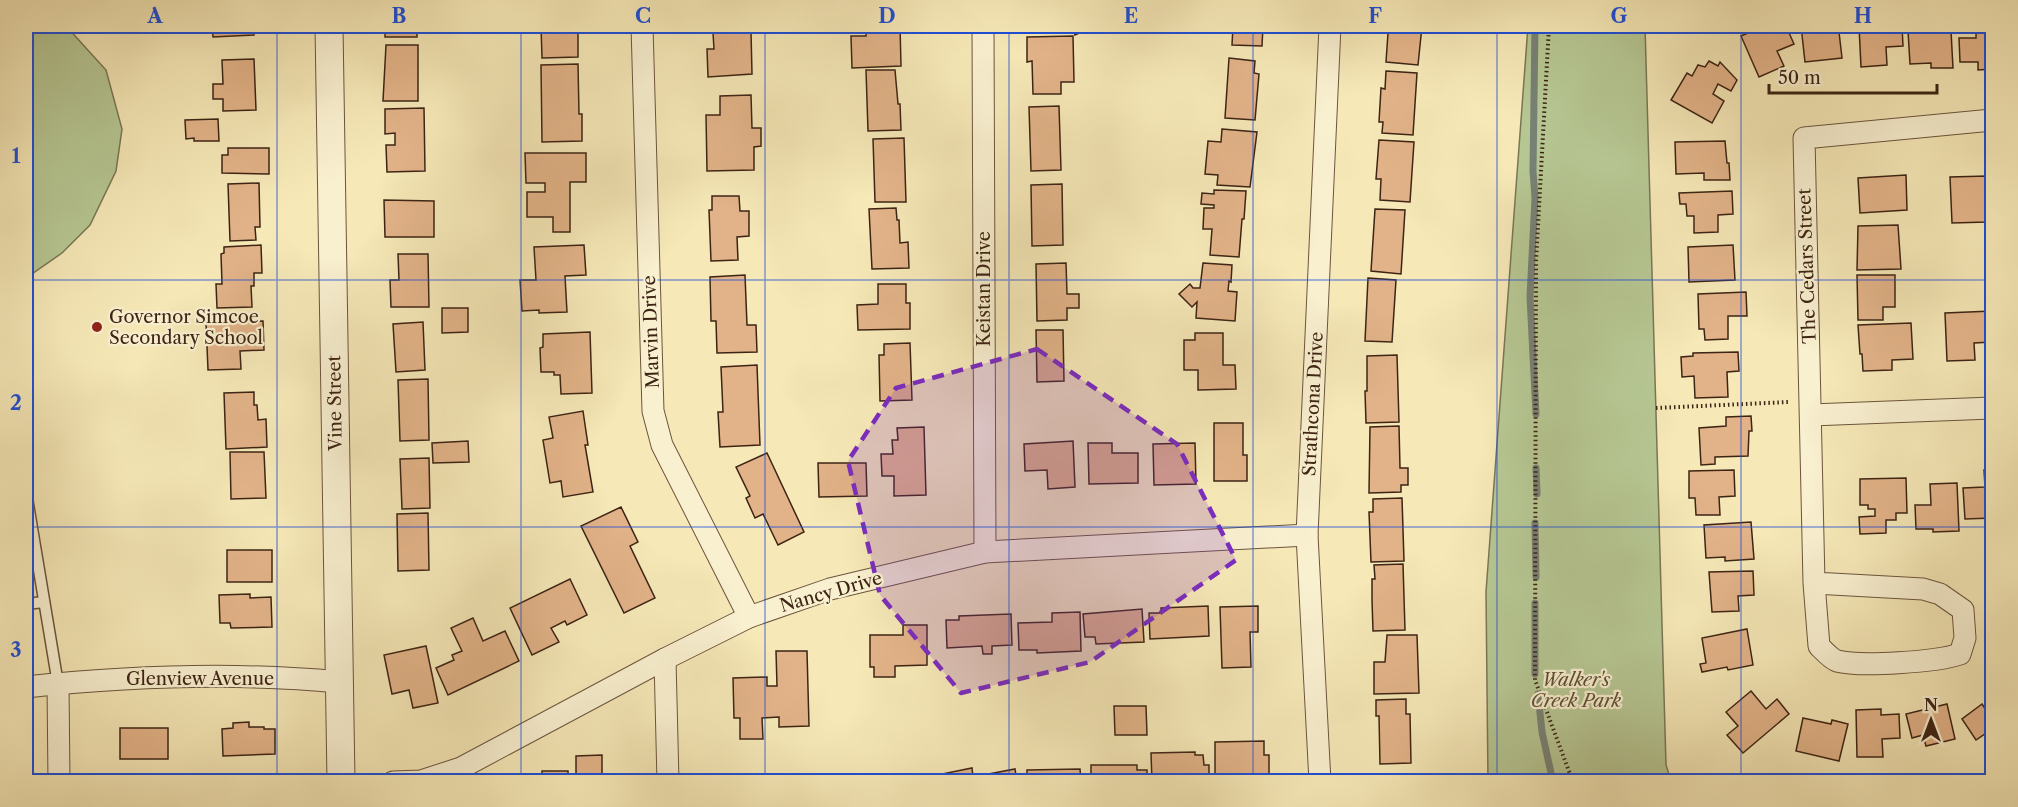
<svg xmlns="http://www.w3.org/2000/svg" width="2018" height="807" font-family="'Libre Caslon Text',serif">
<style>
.green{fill:#b6c793;stroke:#7a7654;stroke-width:1.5}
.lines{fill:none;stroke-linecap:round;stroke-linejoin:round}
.stream{stroke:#778175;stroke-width:7}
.building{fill:#e2b388;stroke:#3d2414;stroke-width:1.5}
.service-casing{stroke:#6b553d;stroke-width:13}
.minor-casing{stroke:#6b553d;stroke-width:23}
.tertiary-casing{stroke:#6b553d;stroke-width:29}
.path{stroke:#3d2414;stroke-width:4;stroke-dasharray:1.5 3;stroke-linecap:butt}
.service{stroke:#f9f0d0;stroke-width:10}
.minor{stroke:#f9f0d0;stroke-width:21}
.tertiary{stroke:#f9f0d0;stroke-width:27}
.marked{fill:#7b2cbf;fill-opacity:0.2;stroke:#7b2cbf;stroke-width:4.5;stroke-dasharray:12 8;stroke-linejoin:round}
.grid{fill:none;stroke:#1d4ed8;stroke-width:1.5;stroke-opacity:0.55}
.poi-dot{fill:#8f2418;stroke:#f9f0d0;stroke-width:2}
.labels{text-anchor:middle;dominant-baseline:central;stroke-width:4.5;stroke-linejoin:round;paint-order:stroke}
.street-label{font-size:18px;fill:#3d2414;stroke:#f9f0d0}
.poi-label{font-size:18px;fill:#3d2414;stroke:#f9f0d0;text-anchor:start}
.park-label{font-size:18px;font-style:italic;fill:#5b4d34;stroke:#f9f0d0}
.neatline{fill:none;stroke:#1d4ed8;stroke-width:2}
.grid-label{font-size:20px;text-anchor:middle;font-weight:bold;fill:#1d4ed8}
</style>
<rect width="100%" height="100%" fill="#f6e8b7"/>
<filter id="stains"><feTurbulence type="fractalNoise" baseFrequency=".00333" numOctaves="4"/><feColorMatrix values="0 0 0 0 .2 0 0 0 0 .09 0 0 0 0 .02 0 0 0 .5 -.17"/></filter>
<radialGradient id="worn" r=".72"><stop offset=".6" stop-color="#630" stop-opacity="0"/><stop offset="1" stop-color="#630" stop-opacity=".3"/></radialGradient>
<g class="green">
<polygon points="26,26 66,26 106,70 122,129 116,171 90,225 62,253 26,278"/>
<polygon points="1528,26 1645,26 1666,765 1671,781 1488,781 1486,592"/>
</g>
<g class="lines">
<g class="stream">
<polyline points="1535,26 1533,171 1535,198 1530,297 1536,414"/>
<polyline points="1536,468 1537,494"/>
<polyline points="1535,523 1536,577"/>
<polyline points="1535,603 1535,674"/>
<polyline points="1538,694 1542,732 1553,782"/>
</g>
</g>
<g class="building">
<polygon points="212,26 253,26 254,35 213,37"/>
<rect x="385" y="26" width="32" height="11"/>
<polygon points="541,26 575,26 575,33 578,33 578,57 542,58"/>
<polygon points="726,26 763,26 763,32 751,32 752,74 708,77 707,49 714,49 713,33 727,32"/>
<polygon points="866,26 900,26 901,66 852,68 851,36 866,36"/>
<polygon points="1071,26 1094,26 1075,35"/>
<polygon points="1233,26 1263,26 1262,46 1232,45"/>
<polygon points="1391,26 1422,26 1418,65 1386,62 1388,33 1390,33"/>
<polygon points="1745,26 1786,26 1794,44 1777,51 1784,66 1759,77 1741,36 1748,33"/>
<polygon points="1801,26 1835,26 1836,32 1839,32 1842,58 1805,62"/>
<polygon points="1859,26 1902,26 1903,46 1886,47 1887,65 1861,67"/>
<polygon points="1976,26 1992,26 1992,69 1978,70 1978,62 1960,62 1959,38 1976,38"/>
<polygon points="1929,29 1930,32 1951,31 1953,68 1931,68 1931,63 1910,64 1908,31"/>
<polygon points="1073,36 1074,82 1061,82 1061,94 1033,94 1032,61 1027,62 1027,37"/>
<polygon points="386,45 418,45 418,101 383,101"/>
<polygon points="1229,58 1255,61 1254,73 1259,74 1255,120 1225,118"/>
<polygon points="254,59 256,110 223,111 223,99 213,99 213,84 223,84 222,60"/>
<polygon points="1709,61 1718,66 1720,62 1737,80 1731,91 1718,84 1713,94 1724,101 1712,123 1671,100 1687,73 1692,76 1698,65 1705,67"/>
<polygon points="578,64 579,114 582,114 582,141 542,142 541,65"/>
<polygon points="866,70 895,70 898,104 900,104 901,130 868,131"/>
<polygon points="1386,71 1417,73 1413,135 1382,133 1383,122 1379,122 1381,88 1385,89"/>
<polygon points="751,95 752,128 761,128 761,146 754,147 754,170 707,171 706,115 720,115 720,96"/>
<polygon points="1059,106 1061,170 1031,171 1029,107"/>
<polygon points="424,108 425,171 387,172 386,145 395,145 395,133 385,134 385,109"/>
<polygon points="218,119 219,141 194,141 194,138 186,139 185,120"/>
<polygon points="1222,129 1257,132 1250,187 1217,185 1218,175 1205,174 1208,141 1221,142"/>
<polygon points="904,138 906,202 875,202 873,139"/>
<polygon points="1379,140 1414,142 1410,202 1380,200 1381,179 1376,179"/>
<polygon points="1725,141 1727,163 1729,163 1730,180 1704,180 1704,173 1676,174 1675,142"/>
<polygon points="228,148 269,148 269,174 222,173 222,155 228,155"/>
<polygon points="525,153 586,153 586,182 570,182 570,232 553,232 553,217 527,217 527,192 545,192 545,183 526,183"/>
<polygon points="1906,175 1907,210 1860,213 1858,178"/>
<polygon points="1987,176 1987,222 1952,223 1950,177"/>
<polygon points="259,183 260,227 255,227 256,240 230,241 228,184"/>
<polygon points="1062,184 1063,245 1032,246 1031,185"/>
<polygon points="1214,190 1246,191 1244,219 1242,219 1239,257 1210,255 1212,229 1203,229 1204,208 1214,208 1214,205 1201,204 1202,193 1214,194"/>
<polygon points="1732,191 1733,214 1718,215 1718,232 1694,233 1694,216 1687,216 1686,204 1680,204 1679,193"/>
<polygon points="712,196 739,196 740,211 749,211 749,236 737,237 738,260 711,261 709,210 712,210"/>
<polygon points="384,200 434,201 434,237 385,237"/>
<polygon points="896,208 897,220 899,220 900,243 908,242 909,268 872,269 869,209"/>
<polygon points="1375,209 1405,210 1401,274 1371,271"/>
<polygon points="1898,225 1901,269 1857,270 1858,226"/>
<polygon points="261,245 262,273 254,273 254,286 251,286 252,307 217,308 216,284 222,284 221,254 224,253 224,247"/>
<polygon points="584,245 586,275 565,276 567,312 539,313 539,310 522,311 520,280 536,280 534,247"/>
<polygon points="1733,245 1735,280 1689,282 1688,247"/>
<polygon points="398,254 428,254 429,307 391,307 390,280 399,280"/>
<polygon points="1066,263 1067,294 1079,294 1079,308 1067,308 1067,320 1037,321 1036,264"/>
<polygon points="1203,263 1232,265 1231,282 1229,281 1228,291 1237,292 1235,321 1196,318 1197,302 1192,307 1179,294 1190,284 1193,288 1200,288"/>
<polygon points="745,275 747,325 756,325 757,352 717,353 716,321 711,321 710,277"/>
<polygon points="1857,275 1895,275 1895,307 1883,307 1883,320 1858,320"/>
<polygon points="1368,278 1396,280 1392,342 1365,341"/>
<polygon points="878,284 906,284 906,303 910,303 910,329 858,330 857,305 878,304"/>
<polygon points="1746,292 1747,316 1728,316 1728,339 1705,340 1704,329 1699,329 1698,294"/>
<polygon points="442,308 468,308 468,332 442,333"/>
<polygon points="1992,311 1992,342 1974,343 1975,360 1947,361 1945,313"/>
<polygon points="263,321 264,350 240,351 241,369 208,370 206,323"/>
<polygon points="423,322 425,370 396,372 393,324"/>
<polygon points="1911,323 1913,359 1892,360 1892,370 1863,371 1862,354 1860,354 1858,325"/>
<polygon points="1036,330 1063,330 1064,381 1037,382"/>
<polygon points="590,332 592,393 561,394 560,375 554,375 554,372 541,372 540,348 543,347 543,334"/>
<polygon points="1195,333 1223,333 1223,365 1235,365 1236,389 1198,390 1198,370 1184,370 1184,340 1195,340"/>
<polygon points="910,343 912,400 880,401 879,355 884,355 884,344"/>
<polygon points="1738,352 1739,371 1727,372 1728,397 1695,398 1694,376 1682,377 1681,357 1693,356 1693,353"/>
<polygon points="1397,355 1399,422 1366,423 1365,391 1367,391 1367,356"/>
<polygon points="757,365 760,445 720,447 718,412 723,412 721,367"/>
<polygon points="428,379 429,440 400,441 398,380"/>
<polygon points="254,392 254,405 257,405 258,420 266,419 267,447 226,449 224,393"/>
<polygon points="583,411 588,445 585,445 593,492 563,497 561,481 550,483 543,440 553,438 549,417"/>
<polygon points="1751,416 1752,431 1749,431 1748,456 1715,457 1715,464 1701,465 1699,428 1726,426 1726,417"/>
<polygon points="1214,423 1243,423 1243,455 1247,455 1247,481 1214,481"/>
<polygon points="1399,426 1400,468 1408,468 1408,485 1401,485 1401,492 1369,493 1370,427"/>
<polygon points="924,427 926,495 894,496 894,476 882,476 881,454 893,454 892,440 898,440 897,428"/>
<polygon points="468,441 469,462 433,463 432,443"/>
<polygon points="1073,441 1075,487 1048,489 1047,470 1025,471 1024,444"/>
<polygon points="1088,443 1112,443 1112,453 1138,453 1138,483 1089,484"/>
<polygon points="1195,443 1196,484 1154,485 1153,444"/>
<polygon points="230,452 264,452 266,498 231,499"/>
<polygon points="767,453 804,532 778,545 763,514 755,518 746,498 750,496 736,467"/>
<polygon points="429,458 430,508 402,509 400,459"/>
<polygon points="818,463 866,463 867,496 819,497"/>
<polygon points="1734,470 1735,496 1719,497 1720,515 1696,515 1695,498 1689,498 1689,471"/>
<polygon points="1984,470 1992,470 1992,518 1965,519 1963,488 1985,487"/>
<polygon points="1906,478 1907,513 1896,513 1896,520 1886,520 1886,533 1860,534 1859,517 1875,516 1875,509 1868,509 1868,505 1860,505 1860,479"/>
<polygon points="1957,483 1959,531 1933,532 1933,529 1916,529 1915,505 1931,505 1930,484"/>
<polygon points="1402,498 1404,561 1371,562 1369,512 1373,512 1373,499"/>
<polygon points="621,507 638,542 630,546 655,598 624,613 581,526"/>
<polygon points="428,513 429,570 398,571 397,514"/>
<polygon points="1751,522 1754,559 1725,561 1725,557 1706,558 1704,525"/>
<rect x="227" y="550" width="45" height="32"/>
<polygon points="1403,564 1405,630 1373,631 1372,600 1372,579 1375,579 1374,565"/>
<polygon points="1753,571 1754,595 1738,596 1739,611 1712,612 1709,572"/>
<polygon points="570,579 587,615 567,625 565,621 551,628 559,642 532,655 510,608"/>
<polygon points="250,594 250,598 271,597 272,627 231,628 230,623 220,623 219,595"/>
<polygon points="1208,606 1209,636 1150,639 1149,613 1161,613 1161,608"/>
<polygon points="1258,606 1258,632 1250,632 1251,667 1222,668 1220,607"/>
<polygon points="1142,609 1144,642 1096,644 1095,637 1085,637 1083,614"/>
<polygon points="1080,612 1081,651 1037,653 1037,650 1019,650 1018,623 1052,622 1052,613"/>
<polygon points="1011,614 1012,645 992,646 992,654 983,654 982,646 947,648 946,620 959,620 959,616"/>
<polygon points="473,618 483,641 505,631 519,661 448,695 436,668 454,660 452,655 462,651 451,628"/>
<polygon points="903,625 927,625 927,665 895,666 895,677 874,677 874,667 870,667 870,635 903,635"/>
<polygon points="1747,629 1753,665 1728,670 1727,667 1702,672 1700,664 1706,663 1702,638"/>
<polygon points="1387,635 1417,635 1419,693 1374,694 1374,662 1385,662"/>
<polygon points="426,646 438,703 413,708 409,690 392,694 384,655"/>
<polygon points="776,651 807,651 809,726 779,727 779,717 762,718 763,739 740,739 740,718 734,718 733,678 767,677 767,686 777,686"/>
<polygon points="1751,691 1766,709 1777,699 1789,714 1743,753 1727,735 1738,726 1726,712"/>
<polygon points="1406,699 1406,714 1410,714 1411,763 1380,764 1379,716 1376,716 1376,700"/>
<polygon points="1947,704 1955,739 1926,746 1923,735 1912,738 1906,714"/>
<polygon points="1982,704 1990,716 1992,714 1992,729 1976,740 1962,719"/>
<polygon points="1114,706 1146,706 1147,735 1115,735"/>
<polygon points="1881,709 1881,715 1899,714 1900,738 1882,739 1883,757 1857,757 1856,710"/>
<polygon points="1803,718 1831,724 1832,720 1848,724 1839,761 1796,751"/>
<polygon points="249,722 249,727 264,727 264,729 275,729 275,754 223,756 222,729 233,728 233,723"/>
<rect x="120" y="728" width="48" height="31"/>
<polygon points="1264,741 1264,755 1269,755 1269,782 1215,782 1215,742"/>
<polygon points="1195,752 1195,755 1203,755 1204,765 1209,765 1209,782 1152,782 1151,753"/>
<polygon points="602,755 602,777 616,777 616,782 542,782 542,771 568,771 568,777 576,777 576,756"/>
<polygon points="1091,765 1137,765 1137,770 1147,770 1147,782 1091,782"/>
<polygon points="972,768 973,777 1015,769 1017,782 944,782 942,774"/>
<polygon points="1080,769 1081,782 1027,782 1027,770"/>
<polygon points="1418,774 1418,782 1378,782 1378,776"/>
<polygon points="770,775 770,782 719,782 718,776"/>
<polygon points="171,777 171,782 123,782 123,779"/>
<polygon points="260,777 260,782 233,782 232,778"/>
</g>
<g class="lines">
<defs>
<g id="service">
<polyline points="26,492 58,684"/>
<polyline points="26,604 44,602"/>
</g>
<g id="minor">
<polyline points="642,26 653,411 662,445 749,617"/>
<polyline points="983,26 985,552"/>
<polyline points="1811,415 1992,408"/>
<path d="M1814,583l109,6 17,5 23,16 2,28 -5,16c-23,8 -100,13 -123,7 -6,-2 -13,-10 -18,-15l-5,-63 -10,-445 188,-18"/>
<polyline points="665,659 668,782"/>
<polyline points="58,684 59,782"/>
<path d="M26,687c104,-11 209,-15 313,-5"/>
<polyline points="393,782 421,781 461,768 665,659 749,617 830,589 985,552 1307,535"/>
<polyline points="1320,782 1307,535 1330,26"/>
</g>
<polyline id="tertiary" points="329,26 341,782"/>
</defs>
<use href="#service" class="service-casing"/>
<use href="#minor" class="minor-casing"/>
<use href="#tertiary" class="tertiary-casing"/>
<g class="path">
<polyline points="1549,26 1536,262 1535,680 1573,782"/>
<polyline points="1656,408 1789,402"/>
</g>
<use href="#service" class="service"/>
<use href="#minor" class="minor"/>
<use href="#tertiary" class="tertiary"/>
</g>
<path class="marked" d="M1037,349l140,95 59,116 -146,102 -129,31 -81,-98 -32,-134 48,-73z"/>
<path class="grid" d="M277,26v756M521,26v756M765,26v756M1009,26v756M1253,26v756M1497,26v756M1741,26v756M26,280h1966M26,527h1966"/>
<circle class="poi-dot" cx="97" cy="327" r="6"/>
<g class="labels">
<g class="street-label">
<text transform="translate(1807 266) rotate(-92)">The Cedars Street</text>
<text transform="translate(984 289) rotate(-90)">Keistan Drive</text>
<text transform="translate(651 332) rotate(-92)">Marvin Drive</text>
<text transform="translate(335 403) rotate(-91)">Vine Street</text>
<text transform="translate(1313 404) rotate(-87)">Strathcona Drive</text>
<text transform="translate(831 592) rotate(-16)">Nancy Drive</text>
<text x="200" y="679">Glenview Avenue</text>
</g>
<g class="poi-label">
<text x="109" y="317">Governor Simcoe<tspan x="109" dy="21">Secondary School</tspan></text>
</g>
<g class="park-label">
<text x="1576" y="680">Walker's<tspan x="1576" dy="21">Creek Park</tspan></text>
</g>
</g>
<rect width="2018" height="807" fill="none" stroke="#f6e8b7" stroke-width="66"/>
<g transform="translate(1931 720)" stroke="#f9f0d0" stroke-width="4.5" paint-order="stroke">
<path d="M0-4.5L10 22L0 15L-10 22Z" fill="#3d2414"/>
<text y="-9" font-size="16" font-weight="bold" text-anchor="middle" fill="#3d2414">N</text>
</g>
<path d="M1769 84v9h168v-9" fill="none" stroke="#3d2414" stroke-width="3"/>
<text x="1778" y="84" font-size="18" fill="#3d2414" stroke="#f9f0d0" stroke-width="4.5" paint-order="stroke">50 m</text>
<rect x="33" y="33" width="1952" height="741" class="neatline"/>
<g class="grid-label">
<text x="155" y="23">A</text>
<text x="399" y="23">B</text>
<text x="643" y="23">C</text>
<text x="887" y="23">D</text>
<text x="1131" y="23">E</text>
<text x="1375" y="23">F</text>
<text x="1619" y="23">G</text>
<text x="1863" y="23">H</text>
<text x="16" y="163">1</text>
<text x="16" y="410">2</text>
<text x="16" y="657">3</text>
</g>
<rect width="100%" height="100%" filter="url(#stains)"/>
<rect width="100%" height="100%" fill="url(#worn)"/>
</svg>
